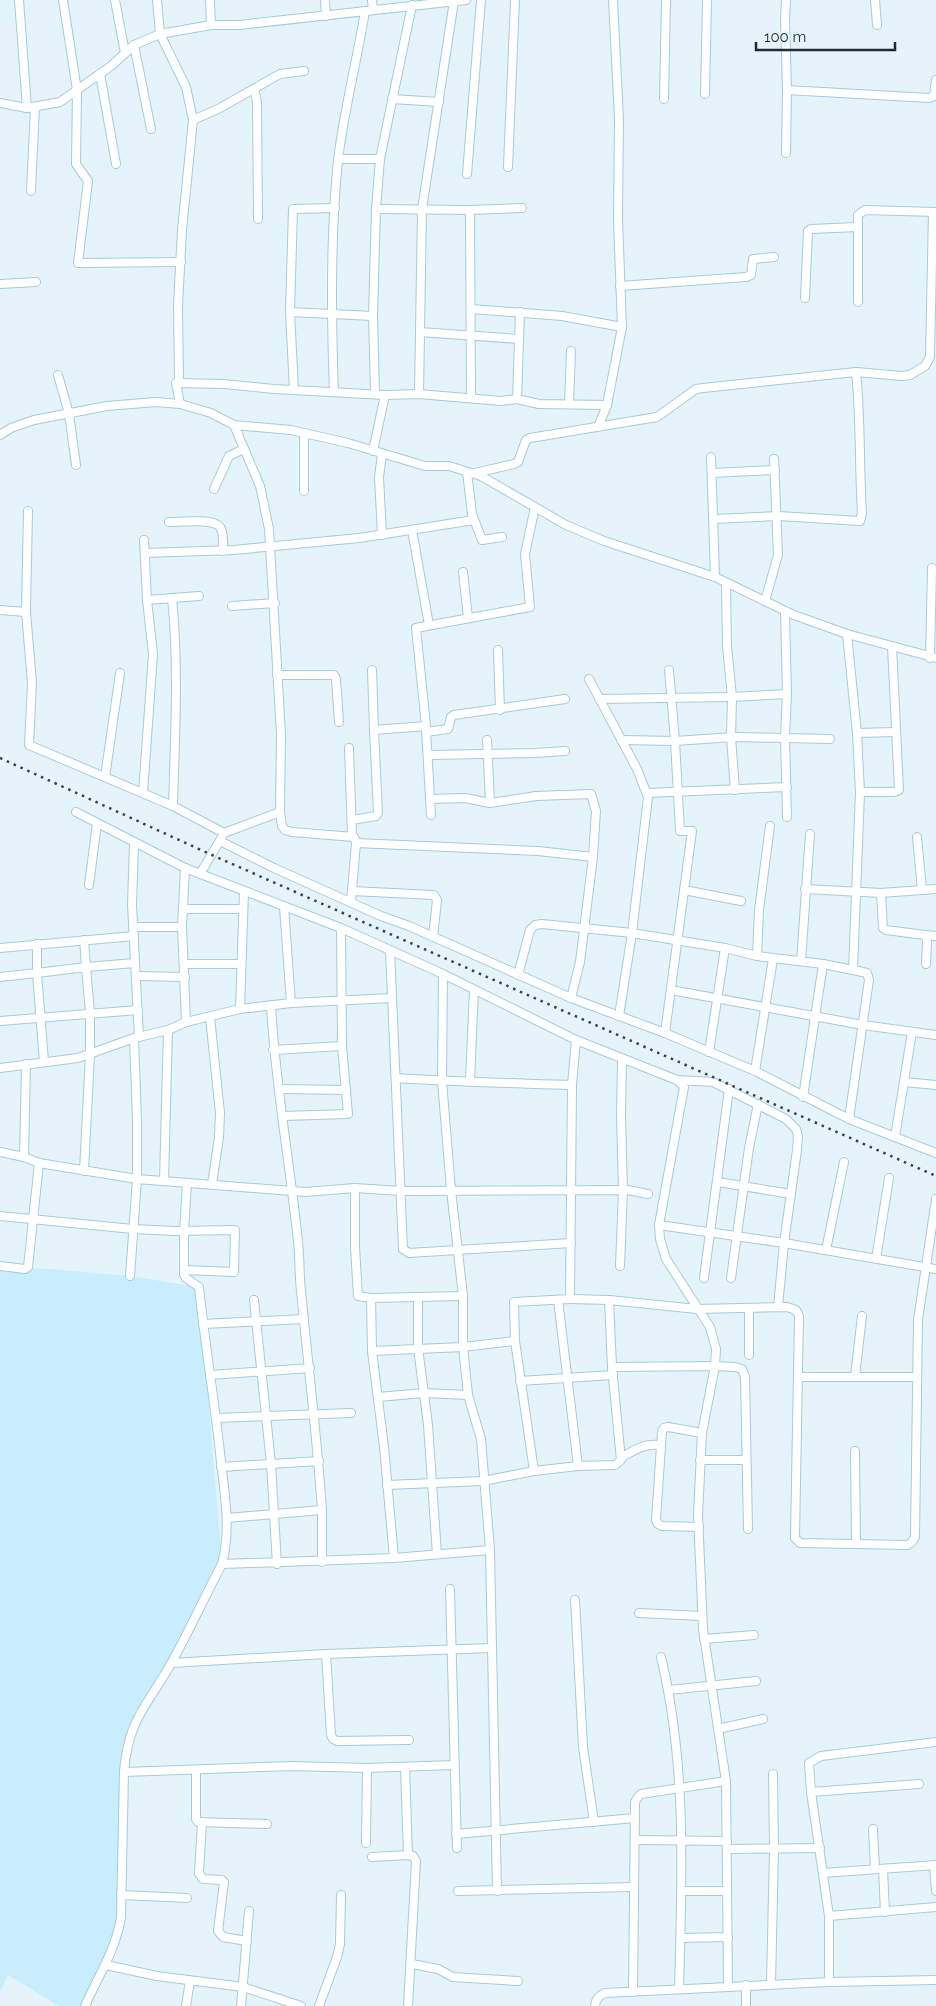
<svg xmlns="http://www.w3.org/2000/svg" width="936" height="2006" font-family="Raleway,sans-serif">
<style>
.built{fill:#c8eefe}
.lines{fill:none;stroke-linecap:round;stroke-linejoin:round}
.minor-casing{stroke:#a5cbdc;stroke-width:10}
.minor{stroke:#fff;stroke-width:8}
.rail{stroke:#36454b;stroke-width:2.5;stroke-dasharray:2.5 5;stroke-linecap:butt}
</style>
<rect width="100%" height="100%" fill="#e5f4fb"/>
<polygon class="built" points="0,1265 130,1276 199,1287 222,1564 129,1735 118,1934 85,2006 59,2006 8,1975 0,1992"/>
<g class="lines">
<defs>
<g id="minor">
<polyline points="19,0 27,108"/>
<polyline points="63,0 77,90 76,164 88,181 78,263 181,262"/>
<polyline points="115,0 125,53"/>
<polyline points="157,0 160,34 186,87 193,120 182,230 178,305 179,383"/>
<polyline points="210,0 211,25"/>
<polyline points="325,0 326,16"/>
<polyline points="372,0 373,10"/>
<polyline points="875,0 877,25"/>
<polyline points="134,45 151,129"/>
<polyline points="100,74 116,164"/>
<polyline points="254,89 257,102 258,219"/>
<polyline points="787,90 929,98 934,96 936,80"/>
<polyline points="705,94 707,0"/>
<polyline points="392,99 439,102"/>
<polyline points="664,99 666,0"/>
<polyline points="0,103 27,108 60,102 111,66 134,45 160,34 211,25 239,25 466,0"/>
<polyline points="193,120 218,109 280,74 304,71"/>
<polyline points="786,153 787,90 785,19 786,0"/>
<polyline points="339,159 380,159"/>
<polyline points="508,167 515,0"/>
<polyline points="467,174 481,0"/>
<polyline points="31,191 35,107"/>
<polyline points="376,209 470,210 522,208"/>
<polyline points="470,210 471,398"/>
<polyline points="0,284 36,282"/>
<polyline points="620,286 746,277 751,275 753,259 774,257"/>
<polyline points="805,298 808,231 811,229 857,227"/>
<polyline points="858,302 858,215 865,210 936,212"/>
<polyline points="471,309 562,316 622,327"/>
<polyline points="290,312 373,316"/>
<polyline points="420,332 519,339"/>
<polyline points="58,375 69,414 76,465"/>
<polyline points="294,390 290,312 293,209 335,208"/>
<path d="M334,392c-3,-77 -4,-155 4,-232 6,-50 19,-99 27,-149"/>
<polyline points="375,393 373,316 376,209 380,159 412,5"/>
<polyline points="419,394 422,209 454,1"/>
<polyline points="517,399 520,312"/>
<polyline points="180,404 176,383 224,384 274,389 385,395 419,394 501,401 517,399 539,404 607,405"/>
<polyline points="569,404 571,351"/>
<polyline points="234,425 260,486 269,529 281,734 280,812 282,826 285,830 292,832 354,837 356,843 351,902"/>
<polyline points="598,427 607,405 622,327 618,220 619,119 613,0"/>
<polyline points="304,433 304,491"/>
<polyline points="0,435 11,428 34,420 107,406 156,402 180,404 211,413 234,425 291,430 348,443 425,466 449,466 481,476 566,525 604,541 715,577 794,615 847,634 936,658"/>
<polyline points="373,451 385,395"/>
<polyline points="711,457 715,577"/>
<polyline points="467,472 472,514 482,540 502,537"/>
<polyline points="475,473 514,464 518,462 526,440 530,438 657,417 696,389 703,388 856,372 902,376 910,375 925,366 930,357 933,212"/>
<polyline points="712,473 775,470"/>
<polyline points="214,489 229,456 244,449"/>
<polyline points="28,511 26,612 32,683 29,745 173,806 224,833 280,812"/>
<path d="M713,519l65,-3 82,5 2,-8c-3,-47 -1,-94 -6,-141"/>
<path d="M169,522c11,0 44,-4 51,5 4,5 3,17 3,24"/>
<polyline points="412,530 429,625"/>
<polyline points="382,535 379,477 382,454"/>
<polyline points="145,553 234,550 359,538 474,520"/>
<polyline points="463,572 468,618"/>
<polyline points="726,583 727,646 732,697 731,737 735,790"/>
<path d="M172,598c7,69 3,139 1,208"/>
<polyline points="147,600 199,596"/>
<polyline points="765,601 778,555 774,459"/>
<polyline points="232,606 275,603"/>
<polyline points="0,610 26,612"/>
<polyline points="498,650 500,710"/>
<polyline points="930,658 932,568"/>
<polyline points="372,670 374,730"/>
<polyline points="277,675 334,675 336,679 339,722"/>
<polyline points="589,679 637,769 648,797 632,933 619,1016"/>
<polyline points="787,694 785,737 787,817"/>
<polyline points="599,699 732,697 787,694 785,612"/>
<polyline points="426,729 431,815"/>
<polyline points="426,732 448,729 451,717 454,715 565,699"/>
<polyline points="857,733 896,732"/>
<polyline points="487,740 490,803"/>
<polyline points="621,740 675,741 669,670"/>
<polyline points="349,748 352,836"/>
<polyline points="428,755 535,753 565,751"/>
<polyline points="105,777 120,673"/>
<polyline points="860,792 894,792 899,790 892,646"/>
<polyline points="143,793 153,654 147,600 144,540"/>
<polyline points="647,793 787,787"/>
<polyline points="430,799 465,798 490,803 536,796 591,794 596,811 593,857 580,962 571,998"/>
<polyline points="76,812 185,868 341,928 443,974 576,1040 677,1080 684,1087 659,1225 660,1239 666,1259 710,1327 716,1349 715,1366 702,1433 698,1515 703,1629 726,1781 728,1987"/>
<polyline points="352,820 376,816 378,813 374,730 426,726 416,628 530,607 525,554 535,507"/>
<polyline points="917,837 922,890"/>
<polyline points="220,841 274,868 381,916 409,926 571,998 665,1033 755,1071 849,1119 936,1153"/>
<polyline points="134,843 132,905 139,1037"/>
<polyline points="356,843 538,851 593,857"/>
<polyline points="185,868 182,927 186,1022"/>
<polyline points="200,874 222,837"/>
<polyline points="89,885 97,823"/>
<polyline points="805,889 881,893 936,889"/>
<polyline points="684,890 741,901"/>
<polyline points="352,891 434,895 437,900 433,937"/>
<polyline points="881,893 883,928 886,930 925,935 927,941 926,964"/>
<polyline points="284,907 291,1003"/>
<polyline points="183,909 243,909"/>
<polyline points="133,927 182,927"/>
<polyline points="925,935 936,936"/>
<polyline points="84,940 86,967 135,963"/>
<polyline points="37,944 37,973 86,967 90,1013 90,1054 84,1171"/>
<polyline points="0,948 134,936"/>
<polyline points="390,950 403,1249 409,1253 571,1243"/>
<polyline points="757,956 759,910 770,826"/>
<polyline points="801,961 810,834"/>
<polyline points="185,964 241,964"/>
<polyline points="443,974 442,1081 451,1190 463,1296 463,1347 468,1395 481,1439 490,1550 497,1891"/>
<polyline points="518,975 530,930 535,925 542,924 632,933 725,948 757,956 823,964 853,970 860,792 857,733 847,634"/>
<polyline points="136,976 185,977"/>
<polyline points="0,977 37,973 44,1062"/>
<polyline points="671,990 863,1025 936,1035"/>
<polyline points="240,1009 244,892"/>
<polyline points="210,1017 220,1113 219,1137 212,1184"/>
<polyline points="0,1021 138,1010"/>
<polyline points="665,1033 692,831 680,831 675,741 734,737 830,739"/>
<polyline points="576,1040 572,1085 570,1299 514,1302 515,1341 534,1471 578,1466 615,1465 621,1460 612,1367 609,1300"/>
<polyline points="273,1050 342,1046"/>
<polyline points="709,1052 725,948"/>
<polyline points="0,1068 78,1058 134,1038 168,1030 186,1022 240,1009 291,1003 392,998"/>
<polyline points="755,1071 773,959"/>
<path d="M396,1078c58,4 117,5 176,7"/>
<polyline points="470,1080 474,990"/>
<polyline points="677,1080 713,1082 786,1119 796,1129 798,1136 797,1150 784,1243 778,1307"/>
<polyline points="904,1082 936,1085"/>
<polyline points="280,1089 346,1090"/>
<polyline points="803,1097 823,964"/>
<polyline points="283,1116 348,1114 342,1046 341,928"/>
<polyline points="849,1119 869,980 867,973 853,970"/>
<polyline points="895,1137 912,1032"/>
<polyline points="0,1152 24,1157 39,1163 137,1179 305,1192 355,1188 401,1191 628,1190 648,1194"/>
<polyline points="24,1157 26,1064"/>
<polyline points="164,1181 168,1030"/>
<polyline points="718,1182 791,1194"/>
<polyline points="355,1188 355,1247 358,1296 371,1298 372,1351 384,1447 394,1558"/>
<polyline points="0,1216 133,1229 175,1231 235,1230 234,1272 184,1270"/>
<polyline points="659,1225 784,1243 936,1269"/>
<polyline points="826,1250 844,1162"/>
<polyline points="876,1259 889,1178"/>
<polyline points="0,1266 25,1269 28,1267 39,1163"/>
<polyline points="620,1266 623,1190 621,1116 622,1060"/>
<polyline points="130,1276 137,1179 137,1121 134,1038"/>
<polyline points="704,1278 729,1089"/>
<polyline points="731,1278 749,1148 758,1104"/>
<polyline points="418,1297 418,1348 428,1425 437,1554"/>
<polyline points="371,1298 463,1296"/>
<polyline points="570,1299 609,1300 697,1309 787,1307 796,1310 799,1316 795,1538 800,1543 908,1545 912,1542 915,1537 918,1320 936,1199"/>
<polyline points="254,1300 271,1464 277,1564"/>
<polyline points="558,1300 578,1466"/>
<polyline points="749,1308 749,1355"/>
<polyline points="203,1324 304,1319"/>
<polyline points="372,1351 463,1347 515,1341"/>
<polyline points="612,1367 715,1366 735,1367 742,1369 745,1377 748,1529"/>
<polyline points="210,1375 310,1368"/>
<polyline points="855,1376 862,1316"/>
<polyline points="798,1377 917,1377"/>
<polyline points="520,1381 613,1375"/>
<polyline points="378,1397 424,1393 468,1395"/>
<polyline points="216,1418 351,1413"/>
<polyline points="855,1451 856,1544"/>
<path d="M622,1457c13,-7 22,-14 38,-12"/>
<polyline points="700,1460 746,1460"/>
<polyline points="221,1467 319,1461"/>
<polyline points="387,1485 483,1481 534,1471"/>
<polyline points="322,1510 322,1562"/>
<path d="M227,1518l95,-8c-5,-73 -14,-146 -21,-219 -2,-16 -1,-33 -3,-49 -8,-79 -23,-158 -27,-237"/>
<polyline points="699,1527 662,1526 658,1524 656,1520 662,1431 664,1428 668,1427 702,1433"/>
<polyline points="222,1564 394,1558 490,1550"/>
<polyline points="450,1589 457,1848"/>
<polyline points="575,1600 583,1747 594,1822"/>
<polyline points="639,1613 702,1616"/>
<polyline points="704,1639 754,1635"/>
<polyline points="326,1654 331,1735 333,1739 337,1741 409,1740"/>
<path d="M661,1657c26,108 21,221 18,332"/>
<polyline points="172,1663 326,1654 492,1648"/>
<polyline points="669,1690 756,1681"/>
<polyline points="718,1729 763,1719"/>
<polyline points="405,1767 408,1855"/>
<polyline points="196,1771 196,1819 198,1822 267,1824"/>
<polyline points="124,1772 292,1766 367,1768 454,1765"/>
<polyline points="811,1792 919,1784"/>
<polyline points="202,1822 199,1873 203,1879 222,1880 224,1882 218,1931 223,1937 247,1941"/>
<polyline points="873,1829 875,1869"/>
<polyline points="456,1834 635,1818"/>
<polyline points="635,1840 727,1841"/>
<polyline points="366,1843 367,1768"/>
<polyline points="728,1849 820,1848"/>
<polyline points="372,1857 408,1855 413,1856 416,1861 408,2006"/>
<polyline points="934,1865 936,1891"/>
<polyline points="883,1869 885,1912"/>
<polyline points="823,1873 936,1865"/>
<polyline points="458,1891 634,1887"/>
<polyline points="681,1891 727,1891"/>
<polyline points="121,1895 187,1898"/>
<polyline points="829,1916 936,1907"/>
<polyline points="681,1938 728,1937"/>
<polyline points="412,1964 438,1969 453,1977 518,1981"/>
<polyline points="106,1965 157,1976 243,1987 301,2006"/>
<polyline points="829,1982 829,1916 811,1792 809,1763 821,1756 936,1742"/>
<polyline points="771,1984 774,1849 773,1774"/>
<polyline points="746,1985 746,2006"/>
<polyline points="633,1992 635,1802 638,1797 641,1794 726,1781"/>
<path d="M85,2006c13,-30 31,-56 36,-89l3,-145c4,-54 25,-68 49,-112 17,-31 32,-64 49,-96 9,-34 3,-68 -1,-102 -6,-59 -16,-117 -22,-175l-13,-9 -2,-4v-43l3,-48"/>
<polyline points="186,2006 190,1981"/>
<polyline points="241,2006 249,1911"/>
<polyline points="319,2006 337,1957 340,1944 341,1895"/>
<path d="M595,2006c1,-7 3,-10 10,-13l224,-11 107,-2"/>
</g>
</defs>
<use href="#minor" class="minor-casing"/>
<use href="#minor" class="minor"/>
<polyline class="rail" points="0,758 212,855 936,1176"/>
</g>
<path d="M756 42v8h139v-8" fill="none" stroke="#1e2d33" stroke-width="2.5"/>
<text x="764" y="42" font-size="15" fill="#1e2d33" stroke="#e5f4fb" stroke-width="4" paint-order="stroke">100 m</text>
</svg>
